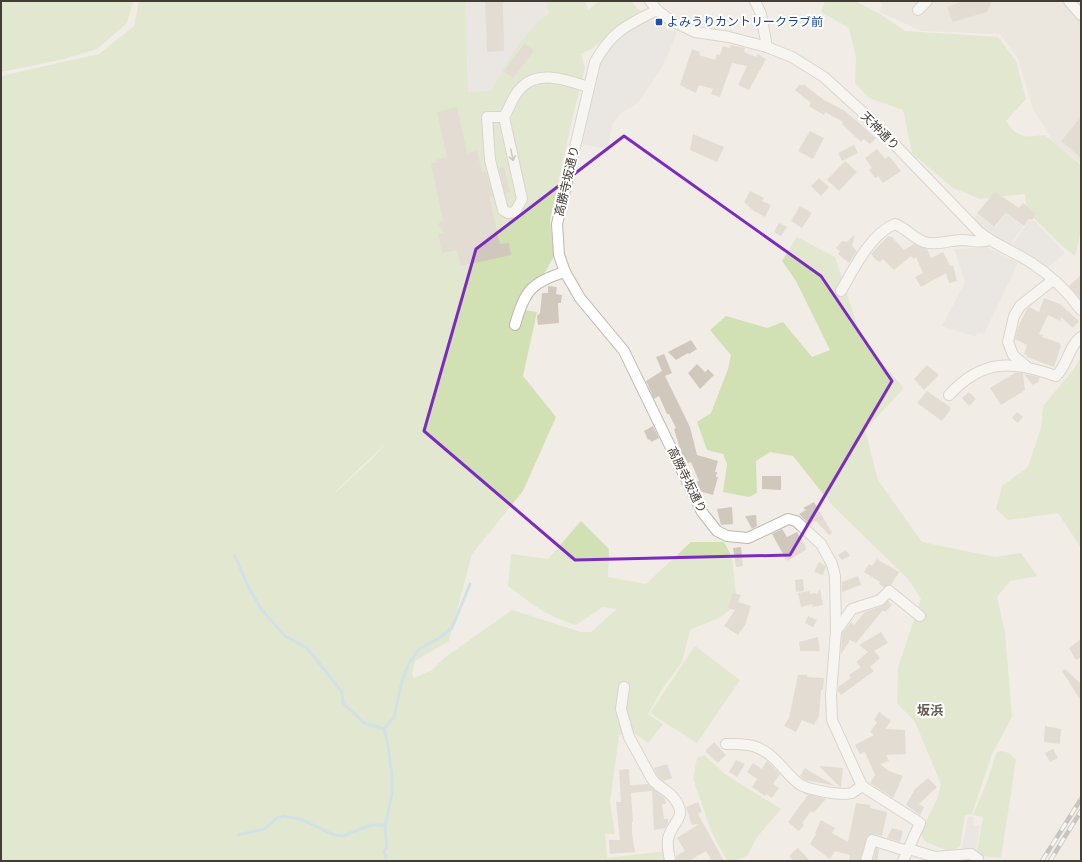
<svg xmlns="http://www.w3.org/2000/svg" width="1082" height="862" font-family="'Nunito Sans','Noto Sans JP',sans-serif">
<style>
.residential{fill:#e4ded5}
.green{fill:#d1e1b3;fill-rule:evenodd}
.parking{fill:#e3e0de}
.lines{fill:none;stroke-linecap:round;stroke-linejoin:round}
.stream{stroke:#a9d4e8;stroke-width:3}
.building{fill:#d1c8bd}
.minor-casing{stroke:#beb7ad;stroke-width:12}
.minor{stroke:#fff;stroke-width:10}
.rail-casing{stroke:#959595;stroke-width:4.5}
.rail{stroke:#fff;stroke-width:3;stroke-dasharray:9;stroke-linecap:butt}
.oneway{stroke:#a19e9a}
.marked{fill:none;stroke:#7b2cbf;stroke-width:3;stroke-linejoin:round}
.transit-dot{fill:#1a4fb4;stroke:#fff;stroke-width:1.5}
.labels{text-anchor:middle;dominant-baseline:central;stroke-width:4;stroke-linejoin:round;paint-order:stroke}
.transit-label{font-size:12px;fill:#164399;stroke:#fff;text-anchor:start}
.street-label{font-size:12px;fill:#433d36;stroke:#fff}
.neighbourhood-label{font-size:13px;font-weight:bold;fill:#655a4f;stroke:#fff}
</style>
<rect width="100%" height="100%" fill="#f1ede6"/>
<polygon class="residential" points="882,1 1081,1 1081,163 1055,144 1033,109 1018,58 1000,34 922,31 880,12"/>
<g class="green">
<polygon points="1,1 133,1 127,23 97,49 64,59 1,72"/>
<path d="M139,1h446l3,9 11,-9h32l9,10 -47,37 -12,6 4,14 -11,43 -24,109 4,36 -30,54 13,2 -14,64 33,41 -33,74 -51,63 -23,87 -34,20 -3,12 2,5 18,-8 12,-12 68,-48 69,22h10l26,-23 -14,-2 -27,18c-30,-9 -44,-21 -68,-39l3,-32 37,5 33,-38 28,28 -1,28 38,7 45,-42h33l8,15 5,47 -16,13 -31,13 -8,32 -20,27 -14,25 15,10 -15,19 -18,-13 -11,6 -9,66 5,32h-10l2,24 59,-7 1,10h-666v-785l98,-22 35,-28zM385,444l-13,15 -36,33v-1z"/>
<path d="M825,1h30l25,13 25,17 93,6 18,24 10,38 -20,22c12,18 19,16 39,14l36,30v65l-6,26 -14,-11 -34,-34 -2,-17 -45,5 -27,-11 -41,-35 -9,-43 -34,-12 -14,-15 1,-25 -7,-30 -28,-16z"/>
<polygon points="797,237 835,257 862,340 904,388 865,430 878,480 922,542 995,557 1021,553 1037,576 1010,581 997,597 1005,632 1012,717 992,754 972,814 965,815 960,846 951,852 926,842 920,834 937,799 941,784 915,722 897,703 898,667 921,599 908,579 832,505 793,456 770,452 756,461 757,493 749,497 723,492 727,464 723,454 707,450 697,422 711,413 728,369 731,355 710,330 726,316 767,328 783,322 812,357 830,350 796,281 782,261"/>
<polygon points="1081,357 1081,548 1058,513 1008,520 996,509 1002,486 1028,467 1041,428 1043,406 1074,369"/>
<polygon points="695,646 740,680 697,743 650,713"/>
<polygon points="1001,751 1009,753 1016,760 1001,858 982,856 977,851 983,817 973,815 987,782 997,752"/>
<polygon points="704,755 725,774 781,809 757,837 747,856 734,861 727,861 712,833 693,779 697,758"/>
</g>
<g class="parking">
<polygon points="465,1 546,1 549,13 537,22 514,51 491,91 468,92"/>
<polygon points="648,20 677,32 665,62 638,103 622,112 613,123 607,149 580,144 597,71 602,59 607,50 628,29"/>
<polygon points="977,214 995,228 1006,214 1023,226 1009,247 983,230 973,217"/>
<polygon points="1029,221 1035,221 1065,253 1046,269 1011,247"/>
<polygon points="987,247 1018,263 984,334 978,333 975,337 942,326 965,282 954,249"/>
<polygon points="968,816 974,817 973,825 980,826 976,853 961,852"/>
</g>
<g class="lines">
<g class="stream">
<polyline points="235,556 247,584 261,609 285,636 307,648 342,692 343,703 364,723 384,729 388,744 392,777 392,794 385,827 387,847 384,851 387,861"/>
<polyline points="384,729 394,717 402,681 409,663 419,649 439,638 452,628 470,584"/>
<polyline points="238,835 264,829 277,818 284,816 303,820 334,835 343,836 371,825 385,825"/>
</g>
</g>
<g class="building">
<polygon points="485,1 503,1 504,51 487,52"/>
<polygon points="963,1 992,1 987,12 953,22 947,7"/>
<polygon points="524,44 526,44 534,51 513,78 504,71"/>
<polygon points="731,45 745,48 744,52 756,57 758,54 766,59 749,90 738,85 747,66 732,63 720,97 711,94 713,89 699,85 696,93 680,85 692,49 700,52 699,55 715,60 717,54 720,55 723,46 730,48"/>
<polygon points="800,84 802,86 803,84 824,100 845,111 876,138 870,144 864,139 861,142 842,124 843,122 825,112 824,115 809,106 811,103 795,90"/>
<polygon points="457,107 467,153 477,151 482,172 486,171 493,196 489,197 500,244 509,243 511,255 461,266 457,250 442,253 438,234 444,233 438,224 443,220 431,164 437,162 436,160 447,157 437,112"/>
<polygon points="1081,117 1081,158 1061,141"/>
<polygon points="810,131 824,138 813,159 798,151"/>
<polygon points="693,134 724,147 717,162 690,150"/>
<polygon points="854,145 858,153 842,161 838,153"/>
<polygon points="877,149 885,159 889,156 901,171 883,183 878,176 875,178 869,170 872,168 865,158"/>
<polygon points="845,161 857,172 839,191 827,180"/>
<polygon points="504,167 510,192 505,193 499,168"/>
<polygon points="819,178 829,187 821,196 811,186"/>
<polygon points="750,191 764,198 762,201 771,205 765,217 754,211 744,202"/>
<polygon points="995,192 1019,208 1023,203 1036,214 1032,220 1029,219 1024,226 1006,213 994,227 977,213"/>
<polygon points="800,206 812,213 802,228 791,221"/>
<polygon points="779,223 787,227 781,236 774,232"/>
<polygon points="855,234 852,246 857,251 849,263 838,254 840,251 836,248 842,241 847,242"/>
<polygon points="888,236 892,237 904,250 914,244 927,249 931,258 943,252 950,266 953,265 957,281 949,283 946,273 921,287 915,277 923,273 916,257 913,259 911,256 894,270 883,259 880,262 876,260 871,254"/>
<polygon points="1081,275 1081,299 1069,286"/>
<polygon points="548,286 557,287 556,294 562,295 561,303 558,303 559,323 538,325 537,316 540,313 542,293 548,293"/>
<polygon points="1044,298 1060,304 1079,321 1073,328 1061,317 1060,321 1048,315 1039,334 1043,335 1042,337 1060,343 1060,345 1061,346 1054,367 1027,357 1027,355 1024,354 1027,345 1015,339 1018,327 1027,309 1029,307 1039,312"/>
<polygon points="691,340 697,349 689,354 688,353 676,360 668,352"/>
<polygon points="664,354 672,373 665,376 690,427 697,455 718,461 715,472 717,472 716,477 718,477 713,495 699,491 695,482 699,481 691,462 686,464 682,455 674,429 676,428 669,414 667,414 659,396 654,399 646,381 662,371 656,357"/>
<polygon points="697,364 705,372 708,369 714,375 700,389 688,373"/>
<polygon points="927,365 939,375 924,390 914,379"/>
<polygon points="1015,373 1023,373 1025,390 1001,405 990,388"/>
<polygon points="1024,374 1040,377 1038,382 1033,385"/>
<polygon points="927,391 950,407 950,410 942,421 917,403"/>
<polygon points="969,392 976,399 969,406 962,398"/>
<polygon points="1017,412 1023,417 1018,423 1012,418"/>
<polygon points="653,426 659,438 651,442 650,439 648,440 644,431"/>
<polygon points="762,476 781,476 781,490 762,489"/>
<polygon points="814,502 832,533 829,535 816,521 808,523 799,514 806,510 803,508"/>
<polygon points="732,507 733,524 721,525 717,509"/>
<polygon points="756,515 757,526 752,529 745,516"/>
<polygon points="782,529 787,537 797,532 806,547 806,550 787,561 772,534"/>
<polygon points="741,547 743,566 736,567 733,548"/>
<polygon points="846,550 850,556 842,560 838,555"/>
<polygon points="877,559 899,572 891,585 884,587 879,584 880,582 864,572 869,564 872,566"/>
<polygon points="819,562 826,566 823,575 814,572"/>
<polygon points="858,576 861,585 842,592 842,582"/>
<polygon points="803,579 804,591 796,592 795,580"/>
<polygon points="820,589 823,605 812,607 813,604 801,607 798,593 809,591 810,594 816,593 816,595"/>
<polygon points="733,593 741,595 738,602 751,606 745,625 738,635 724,626 735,610 728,608"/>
<polygon points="889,600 889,603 892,605 885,612 883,610 856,643 850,640 841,654 842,633 851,622 854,625 865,612 882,606"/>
<polygon points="808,616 817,620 813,627 805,623"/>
<polygon points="881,632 888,643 874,651 880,658 870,667 874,671 841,695 838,691 838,687 851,678 849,675 861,667 856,662 868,652 859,645"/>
<polygon points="818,637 820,651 800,651 799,642"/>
<polygon points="1081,639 1081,657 1076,660 1069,648"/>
<polygon points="1065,669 1081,684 1081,701 1062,671"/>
<polygon points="798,675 807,675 807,677 824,678 823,690 821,690 819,716 814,725 802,720 796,732 784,726 789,718"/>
<polygon points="879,712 891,721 885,729 905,730 906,754 886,755 889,761 880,764 889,771 903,776 893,798 870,783 875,775 865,752 860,754 855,745 874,735 870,732 877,722 874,720"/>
<polygon points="1045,726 1061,729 1060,744 1044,742"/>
<polygon points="714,742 726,755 718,763 705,751"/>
<polygon points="1053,749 1058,758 1050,762 1045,753"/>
<polygon points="736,760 745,764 737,777 729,772"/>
<polygon points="767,761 780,774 773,784 779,788 772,798 766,794 765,796 752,787 757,779 747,772 753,763 762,769"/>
<polygon points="667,764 672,778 663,781 657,775 654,768"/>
<polygon points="819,766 843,768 841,787 840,787"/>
<polygon points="805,768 823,779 836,786 805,780 800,776"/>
<polygon points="629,769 630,785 648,784 665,799 666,804 662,804 664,819 668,819 668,823 665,828 654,830 652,791 631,793 633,822 632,822 632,834 635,852 610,854 609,840 620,840 616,802 621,802 619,770"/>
<polygon points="928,778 937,787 919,804 924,807 920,815 906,805 915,789"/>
<polygon points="803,793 826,799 813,813 811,811 802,823 804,825 799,831 788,822 808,795"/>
<polygon points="698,802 702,812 698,814 724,861 712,861 706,851 689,861 676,861 676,856 685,851 677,838 699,824 692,825 686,807"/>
<polygon points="856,803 871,805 870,808 887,812 882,836 874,834 867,836 860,861 849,861 850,855 835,851 830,859 810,844 816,834 815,833 821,820 835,828 832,833 848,842"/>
<polygon points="892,828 903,831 900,842 887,838"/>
<polygon points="798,848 810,861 794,861 789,856"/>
<polygon points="876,848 879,849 877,861 873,861"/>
</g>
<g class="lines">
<defs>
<g id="minor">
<path d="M650,1l7,9 13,10 25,12 34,5 38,10 25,10 32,20 46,42 109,113c16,13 34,19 51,30 19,12 38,30 51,48"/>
<polyline points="755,1 761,14 767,47"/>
<polyline points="1069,1 1081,15"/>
<path d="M657,10c-30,15 -45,21 -62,52l-38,162 2,31 6,17 15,26 44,53 78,161 15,19 10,5 21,2 40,-19 8,2 25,23 11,20 3,12 1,55 -5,64 1,25 30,66 58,37 -17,38"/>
<polyline points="918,10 927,1"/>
<path d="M504,117l18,82 -7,13 -7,1 -5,-3 -13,-50 -3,-43h17c5,-8 9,-21 16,-28 18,-20 47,-9 68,-2"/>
<path d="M841,291c12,-21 30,-58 54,-67 11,4 18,14 29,18 13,4 25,-2 38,-2 10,0 18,4 27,0"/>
<path d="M515,325c9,-33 16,-43 50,-53"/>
<polyline points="1026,366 1013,355 1008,342 1014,316 1020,306 1053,280"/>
<path d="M949,395c33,-36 63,-35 107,-19 12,-11 12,-29 25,-39"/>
<polyline points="836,631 852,609 880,600 889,591 920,616"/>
<path d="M624,687l-3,22 8,28 23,42c6,8 15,11 21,18 17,21 -1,23 -5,42 -1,7 1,15 2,22"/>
<path d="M726,744c10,0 21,-1 30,3 19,7 28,25 42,36 8,7 44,13 54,10 3,-2 7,-5 10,-7"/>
<polyline points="909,849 935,857 971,854 978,859 977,861"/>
<polyline points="866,861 872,840 907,851"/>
</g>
</defs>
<use href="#minor" class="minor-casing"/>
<use href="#minor" class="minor"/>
<defs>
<g id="rail">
<polyline points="1042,861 1081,799"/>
<polyline points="1050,861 1081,811"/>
</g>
</defs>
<use href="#rail" class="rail-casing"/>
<use href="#rail" class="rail"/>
</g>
<defs><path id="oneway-shaft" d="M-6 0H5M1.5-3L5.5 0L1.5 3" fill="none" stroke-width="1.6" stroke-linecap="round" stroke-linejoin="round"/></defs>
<use class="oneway" href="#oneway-shaft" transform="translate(512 155) rotate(78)"/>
<path d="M0 0H1082V862H0ZM624,136l197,140 71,105 -102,174 -215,5 -151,-129 52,-182z" fill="#f1ede6" fill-opacity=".55" fill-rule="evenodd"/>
<path class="marked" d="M624,136l197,140 71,105 -102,174 -215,5 -151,-129 52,-182z"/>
<rect class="transit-dot" x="655" y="18" width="8" height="8" rx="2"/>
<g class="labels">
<g class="transit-label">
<text x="667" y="22">よみうりカントリークラブ前</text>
</g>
<g class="street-label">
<text transform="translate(880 131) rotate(45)">天神通り</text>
<text transform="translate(567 181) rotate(-77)">高勝寺坂通り</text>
<text transform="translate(687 480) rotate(64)">高勝寺坂通り</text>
</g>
<g class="neighbourhood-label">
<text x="930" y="711">坂浜</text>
</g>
</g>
<rect width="1082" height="862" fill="none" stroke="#433d36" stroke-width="4"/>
</svg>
